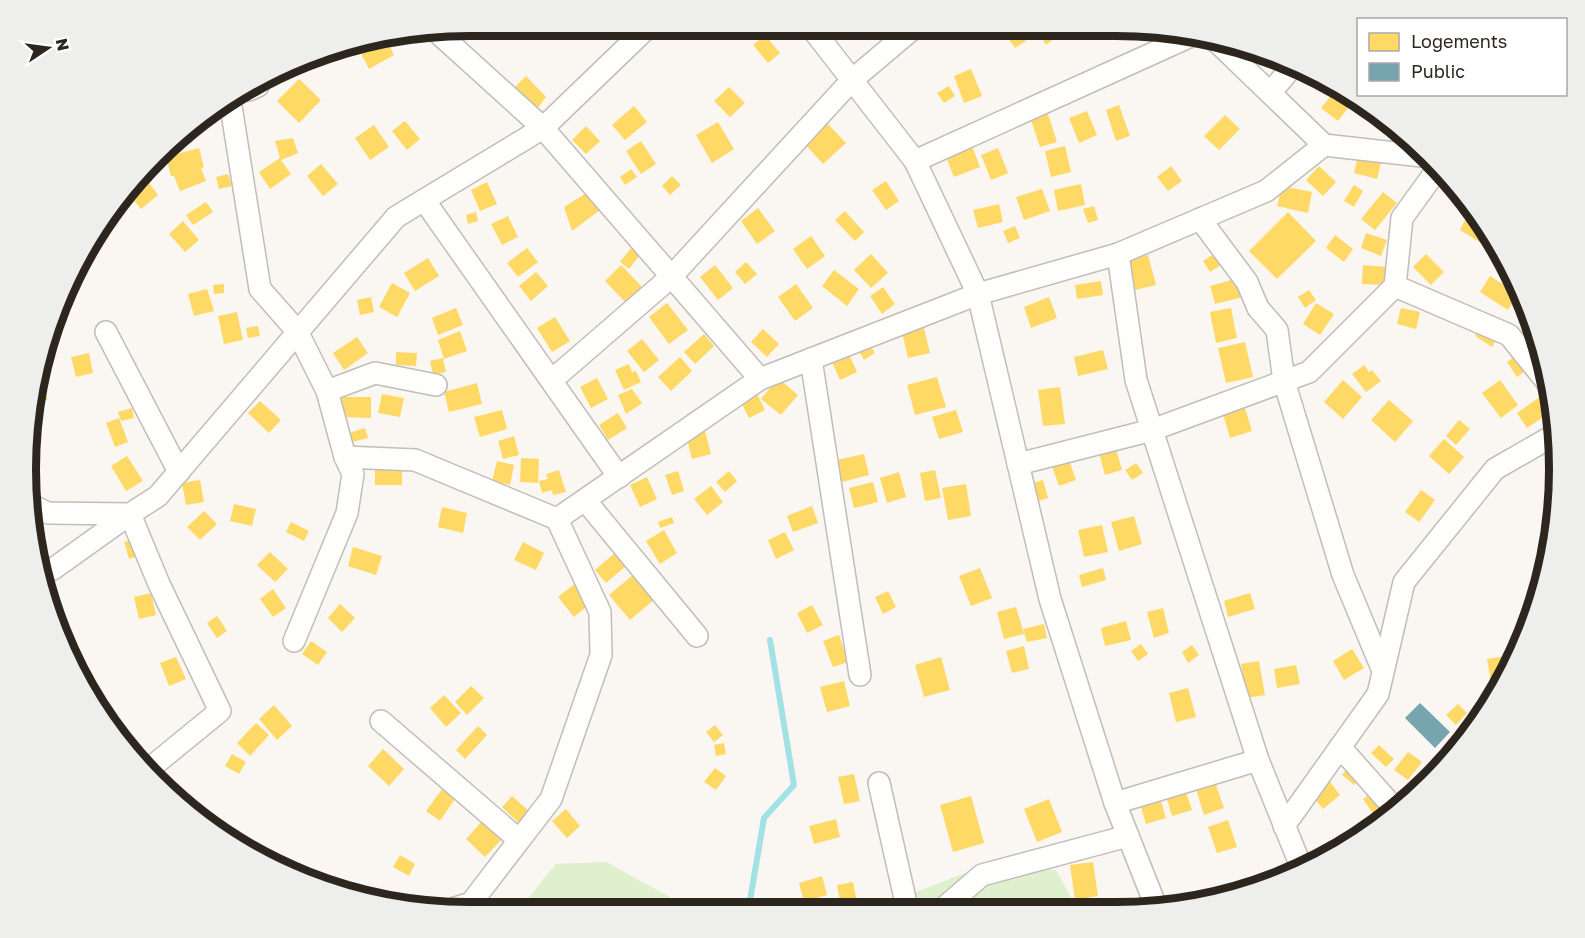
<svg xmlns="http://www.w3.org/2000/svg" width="1585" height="938" font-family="'Golos Text',sans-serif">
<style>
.green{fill:#def0ce}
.homes{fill:#ffd966}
.public{fill:#76a5af}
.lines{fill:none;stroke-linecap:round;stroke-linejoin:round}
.stream{stroke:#a2e2e5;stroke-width:6}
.minor-casing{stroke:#c2bdb8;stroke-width:24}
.minor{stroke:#fefefd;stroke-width:21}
.rim{fill:none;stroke:#2c261e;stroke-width:8}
</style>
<rect width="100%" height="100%" fill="#faf6f2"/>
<g class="green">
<polygon points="606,862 697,912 517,912 556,864"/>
<polygon points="986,865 1056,870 1079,912 853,912 903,897"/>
</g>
<g class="homes">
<polygon points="1049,27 1056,37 1046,45 1039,34"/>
<polygon points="1019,30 1026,41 1015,48 1008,38"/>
<polygon points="765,35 780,53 768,63 753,45"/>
<polygon points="386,39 394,55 369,69 356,44"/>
<polygon points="971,69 982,96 964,103 954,76"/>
<polygon points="526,76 546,97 531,117 509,93"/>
<polygon points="299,79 321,100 299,123 277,101"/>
<polygon points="949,86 955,96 944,103 937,93"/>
<polygon points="729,87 745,103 730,117 714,101"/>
<polygon points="1337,88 1354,100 1338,121 1321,108"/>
<polygon points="1119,105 1130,136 1116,141 1106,110"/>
<polygon points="634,106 647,122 625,140 612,125"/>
<polygon points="1087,111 1097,135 1079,143 1069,118"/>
<polygon points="1048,114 1057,142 1040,147 1031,120"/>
<polygon points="1225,115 1240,129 1219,150 1204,136"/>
<polygon points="405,121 420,139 407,150 392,131"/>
<polygon points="825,121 846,143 823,164 803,142"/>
<polygon points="718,122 734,149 712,163 696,135"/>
<polygon points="374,125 389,147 370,160 355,138"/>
<polygon points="586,126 600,141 586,154 572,140"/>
<polygon points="293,138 298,153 281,160 291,174 270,189 259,172 280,158 275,141"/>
<polygon points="641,141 656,164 641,174 626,151"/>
<polygon points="972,146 980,167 954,177 946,157"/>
<polygon points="1065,146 1071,172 1051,177 1045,151"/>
<polygon points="199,148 204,167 201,168 206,181 180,191 174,176 171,176 166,157"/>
<polygon points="998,148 1008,173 991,180 981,155"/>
<polygon points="1358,156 1381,163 1377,179 1354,173"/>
<polygon points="321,164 338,184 323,196 307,176"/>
<polygon points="1171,166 1182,181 1168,191 1157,177"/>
<polygon points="1319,166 1336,182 1323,196 1306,180"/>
<polygon points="631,169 637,177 625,185 620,177"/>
<polygon points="228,174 232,186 219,189 216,177"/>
<polygon points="144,176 158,195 141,209 128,193"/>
<polygon points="672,176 681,185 670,195 662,186"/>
<polygon points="886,181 899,201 886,210 872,190"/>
<polygon points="487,182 497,204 480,211 471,190"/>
<polygon points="1081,184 1085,205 1058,211 1054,190"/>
<polygon points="1354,185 1363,191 1354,207 1344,201"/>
<polygon points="1282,186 1312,192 1308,213 1277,206"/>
<polygon points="1042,189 1050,211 1024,220 1016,197"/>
<polygon points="591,190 600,210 572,231 564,207"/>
<polygon points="1383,192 1397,203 1375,230 1361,219"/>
<polygon points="206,202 213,212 193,225 186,215"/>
<polygon points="999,204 1003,222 978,228 973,210"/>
<polygon points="1094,206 1098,220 1088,223 1083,209"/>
<polygon points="758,208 775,231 757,244 741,221"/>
<polygon points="845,211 864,232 855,241 835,220"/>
<polygon points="476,212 478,221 468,224 466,215"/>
<polygon points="1288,212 1316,241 1277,279 1249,251"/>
<polygon points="508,216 518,237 502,245 491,224"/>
<polygon points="1467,216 1487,227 1489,230 1481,243 1460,230"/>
<polygon points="183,221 199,240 185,252 169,234"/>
<polygon points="1015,226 1020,238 1008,243 1003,231"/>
<polygon points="1366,233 1387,240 1381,256 1361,248"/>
<polygon points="1335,235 1353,249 1344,262 1326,248"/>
<polygon points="811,236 825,256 807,269 793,249"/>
<polygon points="527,248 538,262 518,277 507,263"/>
<polygon points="631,248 640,255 629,269 620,262"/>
<polygon points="871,254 888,273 871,288 854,270"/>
<polygon points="1214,254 1221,265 1210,272 1203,261"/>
<polygon points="1426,254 1444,272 1431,285 1413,267"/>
<polygon points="1148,255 1156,285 1135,290 1127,260"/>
<polygon points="428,258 439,276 415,291 404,273"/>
<polygon points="746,262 757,274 745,284 735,272"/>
<polygon points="621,265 643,288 627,304 605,281"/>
<polygon points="715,265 733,288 718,300 700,277"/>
<polygon points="1363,265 1387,267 1386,285 1362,284"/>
<polygon points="834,270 859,289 847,306 822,286"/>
<polygon points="536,272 548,286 531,301 519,286"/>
<polygon points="1490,276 1518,294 1508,310 1480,292"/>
<polygon points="1242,277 1247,296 1215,304 1210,286"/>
<polygon points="1101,281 1103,295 1077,299 1075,285"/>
<polygon points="392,283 410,293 397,317 379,307"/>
<polygon points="224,284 224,293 214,294 213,285"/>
<polygon points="796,284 813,308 795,321 778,297"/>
<polygon points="883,287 895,304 882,314 870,296"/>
<polygon points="207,289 214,311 194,316 188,294"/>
<polygon points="1309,290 1316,300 1305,308 1298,297"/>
<polygon points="371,297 374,312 360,315 357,300"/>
<polygon points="1049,297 1057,318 1031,328 1024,307"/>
<polygon points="667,303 688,330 669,344 649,317"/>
<polygon points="1316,303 1334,314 1320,335 1303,324"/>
<polygon points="456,308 463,325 438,335 432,318"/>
<polygon points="1231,308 1237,338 1216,343 1210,312"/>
<polygon points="1401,308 1420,312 1416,329 1397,324"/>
<polygon points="237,312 243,340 224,344 218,316"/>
<polygon points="555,317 570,341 552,352 537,328"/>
<polygon points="1485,321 1501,332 1492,347 1475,336"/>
<polygon points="923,324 930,353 908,358 901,328"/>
<polygon points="258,326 260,336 248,338 246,328"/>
<polygon points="763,329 779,344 767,357 751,342"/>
<polygon points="460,331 467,351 444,359 438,340"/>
<polygon points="704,334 714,346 695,364 684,352"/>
<polygon points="357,337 368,353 344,370 333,353"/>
<polygon points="642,339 659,360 644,372 627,351"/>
<polygon points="868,342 875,353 864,360 858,349"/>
<polygon points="1245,342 1253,377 1226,383 1218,348"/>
<polygon points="847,350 857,372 840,380 830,358"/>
<polygon points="1103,350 1108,369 1078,376 1074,357"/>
<polygon points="396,352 417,353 416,366 396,365"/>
<polygon points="89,353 93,373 76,377 71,357"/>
<polygon points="1518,354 1528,369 1517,377 1507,362"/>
<polygon points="680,357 692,371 671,391 658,377"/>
<polygon points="443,358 446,372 433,375 430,361"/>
<polygon points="629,364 632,372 636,371 641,382 624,390 615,370"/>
<polygon points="1364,365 1369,372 1372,370 1381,381 1366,392 1352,374"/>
<polygon points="937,377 946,407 915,415 907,385"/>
<polygon points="597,378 608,399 591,408 580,387"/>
<polygon points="778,378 798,395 781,415 761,399"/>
<polygon points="1343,380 1362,397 1343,419 1324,402"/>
<polygon points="1500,380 1518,405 1501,418 1482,393"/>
<polygon points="477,383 482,404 449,412 444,392"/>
<polygon points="39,386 48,399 36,406"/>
<polygon points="1060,387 1065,424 1043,426 1038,390"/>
<polygon points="632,389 642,403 626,414 618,395"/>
<polygon points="382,394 404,398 400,417 378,413"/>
<polygon points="757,394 765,410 749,418 741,402"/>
<polygon points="1544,394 1554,410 1527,428 1517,413"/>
<polygon points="342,397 371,397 371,418 342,417"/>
<polygon points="1242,398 1252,431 1230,438 1220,404"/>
<polygon points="1389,400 1413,421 1395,442 1371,420"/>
<polygon points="260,401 281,420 269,433 248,413"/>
<polygon points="132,408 134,418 121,421 118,412"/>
<polygon points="502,410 507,429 480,437 474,417"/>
<polygon points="956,410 963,432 939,439 932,417"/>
<polygon points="618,413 627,428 608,440 599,425"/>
<polygon points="119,418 128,442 115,447 106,423"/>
<polygon points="1459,420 1470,429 1456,445 1446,436"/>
<polygon points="365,428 368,438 352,442 349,433"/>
<polygon points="705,431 711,454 692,459 686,435"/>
<polygon points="514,436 519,455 503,459 498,441"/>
<polygon points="1444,439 1464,457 1449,474 1429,456"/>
<polygon points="1114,442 1122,470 1105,475 1097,446"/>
<polygon points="1066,452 1076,480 1059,486 1049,458"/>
<polygon points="864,454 869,475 842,482 837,460"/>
<polygon points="127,456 143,481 126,491 111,466"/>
<polygon points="521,458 539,459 538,483 520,482"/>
<polygon points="497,461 514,465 510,485 492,481"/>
<polygon points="1136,463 1143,473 1132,480 1125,470"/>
<rect x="375" y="469" width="27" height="16"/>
<polygon points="559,470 566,492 553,495 552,490 542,493 539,481 548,479 546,474"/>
<polygon points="935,470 941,498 925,501 920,473"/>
<polygon points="678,471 684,491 672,495 665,475"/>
<polygon points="729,471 737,481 725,492 716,482"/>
<polygon points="899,472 906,497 887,503 880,478"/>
<polygon points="1559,472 1557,498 1548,477"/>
<polygon points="647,477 657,499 640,507 630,485"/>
<polygon points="200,480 204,502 186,505 182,483"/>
<polygon points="1043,480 1048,498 1038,501 1033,483"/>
<polygon points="873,482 878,502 854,508 849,488"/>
<polygon points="966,484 971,516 948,520 942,488"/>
<polygon points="711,486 723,502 707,515 694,499"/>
<polygon points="1421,490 1435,500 1419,522 1405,512"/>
<polygon points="234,504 256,509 252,526 230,521"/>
<polygon points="812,506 818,523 793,532 787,516"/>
<polygon points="442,507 467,513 463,533 438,527"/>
<polygon points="204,511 217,524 200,540 187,527"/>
<polygon points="1134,516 1142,544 1119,551 1111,522"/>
<polygon points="672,517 674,523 660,528 658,522"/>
<polygon points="291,522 309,531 304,541 286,532"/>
<polygon points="1102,525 1108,552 1084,557 1078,530"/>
<polygon points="664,530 677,553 660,564 646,541"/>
<polygon points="785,532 794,550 776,559 768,540"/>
<polygon points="139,538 144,554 129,559 124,542"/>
<polygon points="523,542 544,553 536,570 514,560"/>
<polygon points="353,547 382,556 376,575 348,566"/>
<polygon points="270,552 288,569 275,582 257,565"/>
<polygon points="615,553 626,566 606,583 595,570"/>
<polygon points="980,568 992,598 971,606 959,576"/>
<polygon points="1103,568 1106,580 1082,587 1079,575"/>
<polygon points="634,574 655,599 630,620 609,595"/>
<polygon points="576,583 592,602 574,617 558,597"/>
<polygon points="273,589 286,608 273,617 260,599"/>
<polygon points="888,591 896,607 883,614 875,597"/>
<polygon points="151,593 156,615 139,619 134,597"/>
<polygon points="1250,593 1255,609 1228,617 1224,601"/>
<polygon points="340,604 355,618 342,632 328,618"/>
<polygon points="812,605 823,625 807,633 797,613"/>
<polygon points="1016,607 1024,634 1004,639 997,612"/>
<polygon points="1163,608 1169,633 1154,638 1147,612"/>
<polygon points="217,616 227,631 217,638 207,623"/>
<polygon points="1126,621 1131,640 1105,646 1101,628"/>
<polygon points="1044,624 1047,638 1027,642 1023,629"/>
<polygon points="839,635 848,662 833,667 823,641"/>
<polygon points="311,641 327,652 318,665 302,654"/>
<polygon points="1141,644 1148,654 1138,661 1131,651"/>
<polygon points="1192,645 1199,655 1188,663 1182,652"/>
<polygon points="1024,646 1029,669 1012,673 1006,651"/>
<polygon points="1352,649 1364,668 1344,680 1333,661"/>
<polygon points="1506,656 1509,670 1504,679 1491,682 1487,659"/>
<polygon points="176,657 186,679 169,686 160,663"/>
<polygon points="941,657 950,690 924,697 915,665"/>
<polygon points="1259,661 1265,695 1247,698 1241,664"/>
<polygon points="1296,665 1300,684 1277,688 1274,669"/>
<polygon points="844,681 850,706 827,712 820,687"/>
<polygon points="471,686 484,698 467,715 455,702"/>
<polygon points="1188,688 1196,717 1176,722 1169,693"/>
<polygon points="444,695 461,713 446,727 430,708"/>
<polygon points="1458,704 1467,713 1456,725 1446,715"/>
<polygon points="274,705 292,726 277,740 259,719"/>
<polygon points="256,723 269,735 250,756 237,743"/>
<polygon points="715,725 723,735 714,742 706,732"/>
<polygon points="478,726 487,735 465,759 456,750"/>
<polygon points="724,743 726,754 716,756 714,745"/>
<polygon points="1379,745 1394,759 1386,767 1371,753"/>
<polygon points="383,749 404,769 389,786 368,766"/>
<polygon points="1408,752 1422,762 1408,780 1394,770"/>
<polygon points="232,754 246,762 239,774 225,766"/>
<polygon points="1351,764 1363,774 1354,785 1342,775"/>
<polygon points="715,768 726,776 716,790 704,782"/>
<polygon points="854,774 860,801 844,804 838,777"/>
<polygon points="1328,779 1340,795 1323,809 1310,793"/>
<polygon points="1215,782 1224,808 1204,815 1196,789"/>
<polygon points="1183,783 1192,810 1172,816 1164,789"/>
<polygon points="442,789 455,799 440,821 426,811"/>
<polygon points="1377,789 1390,808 1376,818 1363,799"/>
<polygon points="1158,791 1166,818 1146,824 1138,797"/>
<polygon points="512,796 530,812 520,824 502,807"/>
<polygon points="971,796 984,843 953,852 940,805"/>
<polygon points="1049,799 1062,832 1037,842 1024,809"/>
<polygon points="208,809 214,826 211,827 196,813"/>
<polygon points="566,809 580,826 567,838 552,821"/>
<polygon points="836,819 840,837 814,844 809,826"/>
<polygon points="483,820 502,839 485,857 466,839"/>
<polygon points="1228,820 1237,847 1217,853 1208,827"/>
<polygon points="400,855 415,864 409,876 393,867"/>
<polygon points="1093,862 1098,896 1075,900 1070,865"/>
<polygon points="822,876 827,895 804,902 799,883"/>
<polygon points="853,882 857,902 841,906 837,885"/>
</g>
<polygon class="public" points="1420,703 1450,732 1435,748 1405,718"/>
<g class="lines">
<polyline class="stream" points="748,912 764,818 794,785 770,640"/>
<defs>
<g id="minor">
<polyline points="810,26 915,161 978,294 1050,599 1115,803 1157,909"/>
<polyline points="436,31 543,128 760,379"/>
<polyline points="1216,41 1324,145 1431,157"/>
<polyline points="249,90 258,86"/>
<polyline points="1270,93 1293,66"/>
<polyline points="230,100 260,289 297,331 327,391 345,457 353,474 347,513 294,641"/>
<polyline points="915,161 1191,36"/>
<polyline points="424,200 619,477"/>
<polyline points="1200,219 1247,282 1258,308 1277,330 1284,381 1343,575 1383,671"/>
<polyline points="1118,254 1136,380 1258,760 1302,869"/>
<polyline points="1395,286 1509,335 1551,387"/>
<polyline points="106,332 179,472"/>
<polyline points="811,359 860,675"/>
<polyline points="552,380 671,277 852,80 916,26"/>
<polyline points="327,391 375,373 436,385"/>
<polyline points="345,457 415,460 557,519 760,379 978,294 1118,254 1266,191 1324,145"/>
<polyline points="1018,464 1152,430 1309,372 1395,286 1402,218 1439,167"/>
<polyline points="585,500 697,636"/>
<polyline points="31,505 48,513 130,514 158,496 396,217 543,128 649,26"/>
<polyline points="43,572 53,569 130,514 159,584 220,711 149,769"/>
<polyline points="381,721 519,840"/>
<polyline points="1340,747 1395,809 1417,792"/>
<polyline points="879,783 908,912"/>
<polyline points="1115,803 1258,760"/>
<polyline points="1284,826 1378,694 1404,582 1495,469 1556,434"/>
<polyline points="443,912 471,903 551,799 601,655 600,612 557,519"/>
<polyline points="939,912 982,875 1128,836"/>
</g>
</defs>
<use href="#minor" class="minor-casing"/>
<use href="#minor" class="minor"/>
</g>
<path d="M0 0H1585V938H0ZM469 36H1116A433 433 0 0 1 1549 469V469A433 433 0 0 1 1116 902H469A433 433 0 0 1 36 469V469A433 433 0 0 1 469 36Z" fill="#eeeeed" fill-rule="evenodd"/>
<path class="rim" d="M469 36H1116A433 433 0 0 1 1549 469V469A433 433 0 0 1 1116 902H469A433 433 0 0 1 36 469V469A433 433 0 0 1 469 36Z"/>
<rect x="1357" y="18" width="210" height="78" fill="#ffffff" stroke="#aba8a5" stroke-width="1.5"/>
<rect x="1369" y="33" width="30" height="18" fill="#ffd966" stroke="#aba8a5" stroke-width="1.5"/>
<text x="1411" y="48" font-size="18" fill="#2c261e">Logements</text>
<rect x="1369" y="63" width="30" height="18" fill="#76a5af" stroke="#aba8a5" stroke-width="1.5"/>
<text x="1411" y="78" font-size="18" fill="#2c261e">Public</text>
<g transform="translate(48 48) rotate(77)" stroke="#ffffff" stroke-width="4.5" paint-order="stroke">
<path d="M0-4.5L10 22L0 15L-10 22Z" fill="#2c261e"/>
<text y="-9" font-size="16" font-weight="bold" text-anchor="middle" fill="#2c261e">N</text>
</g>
</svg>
